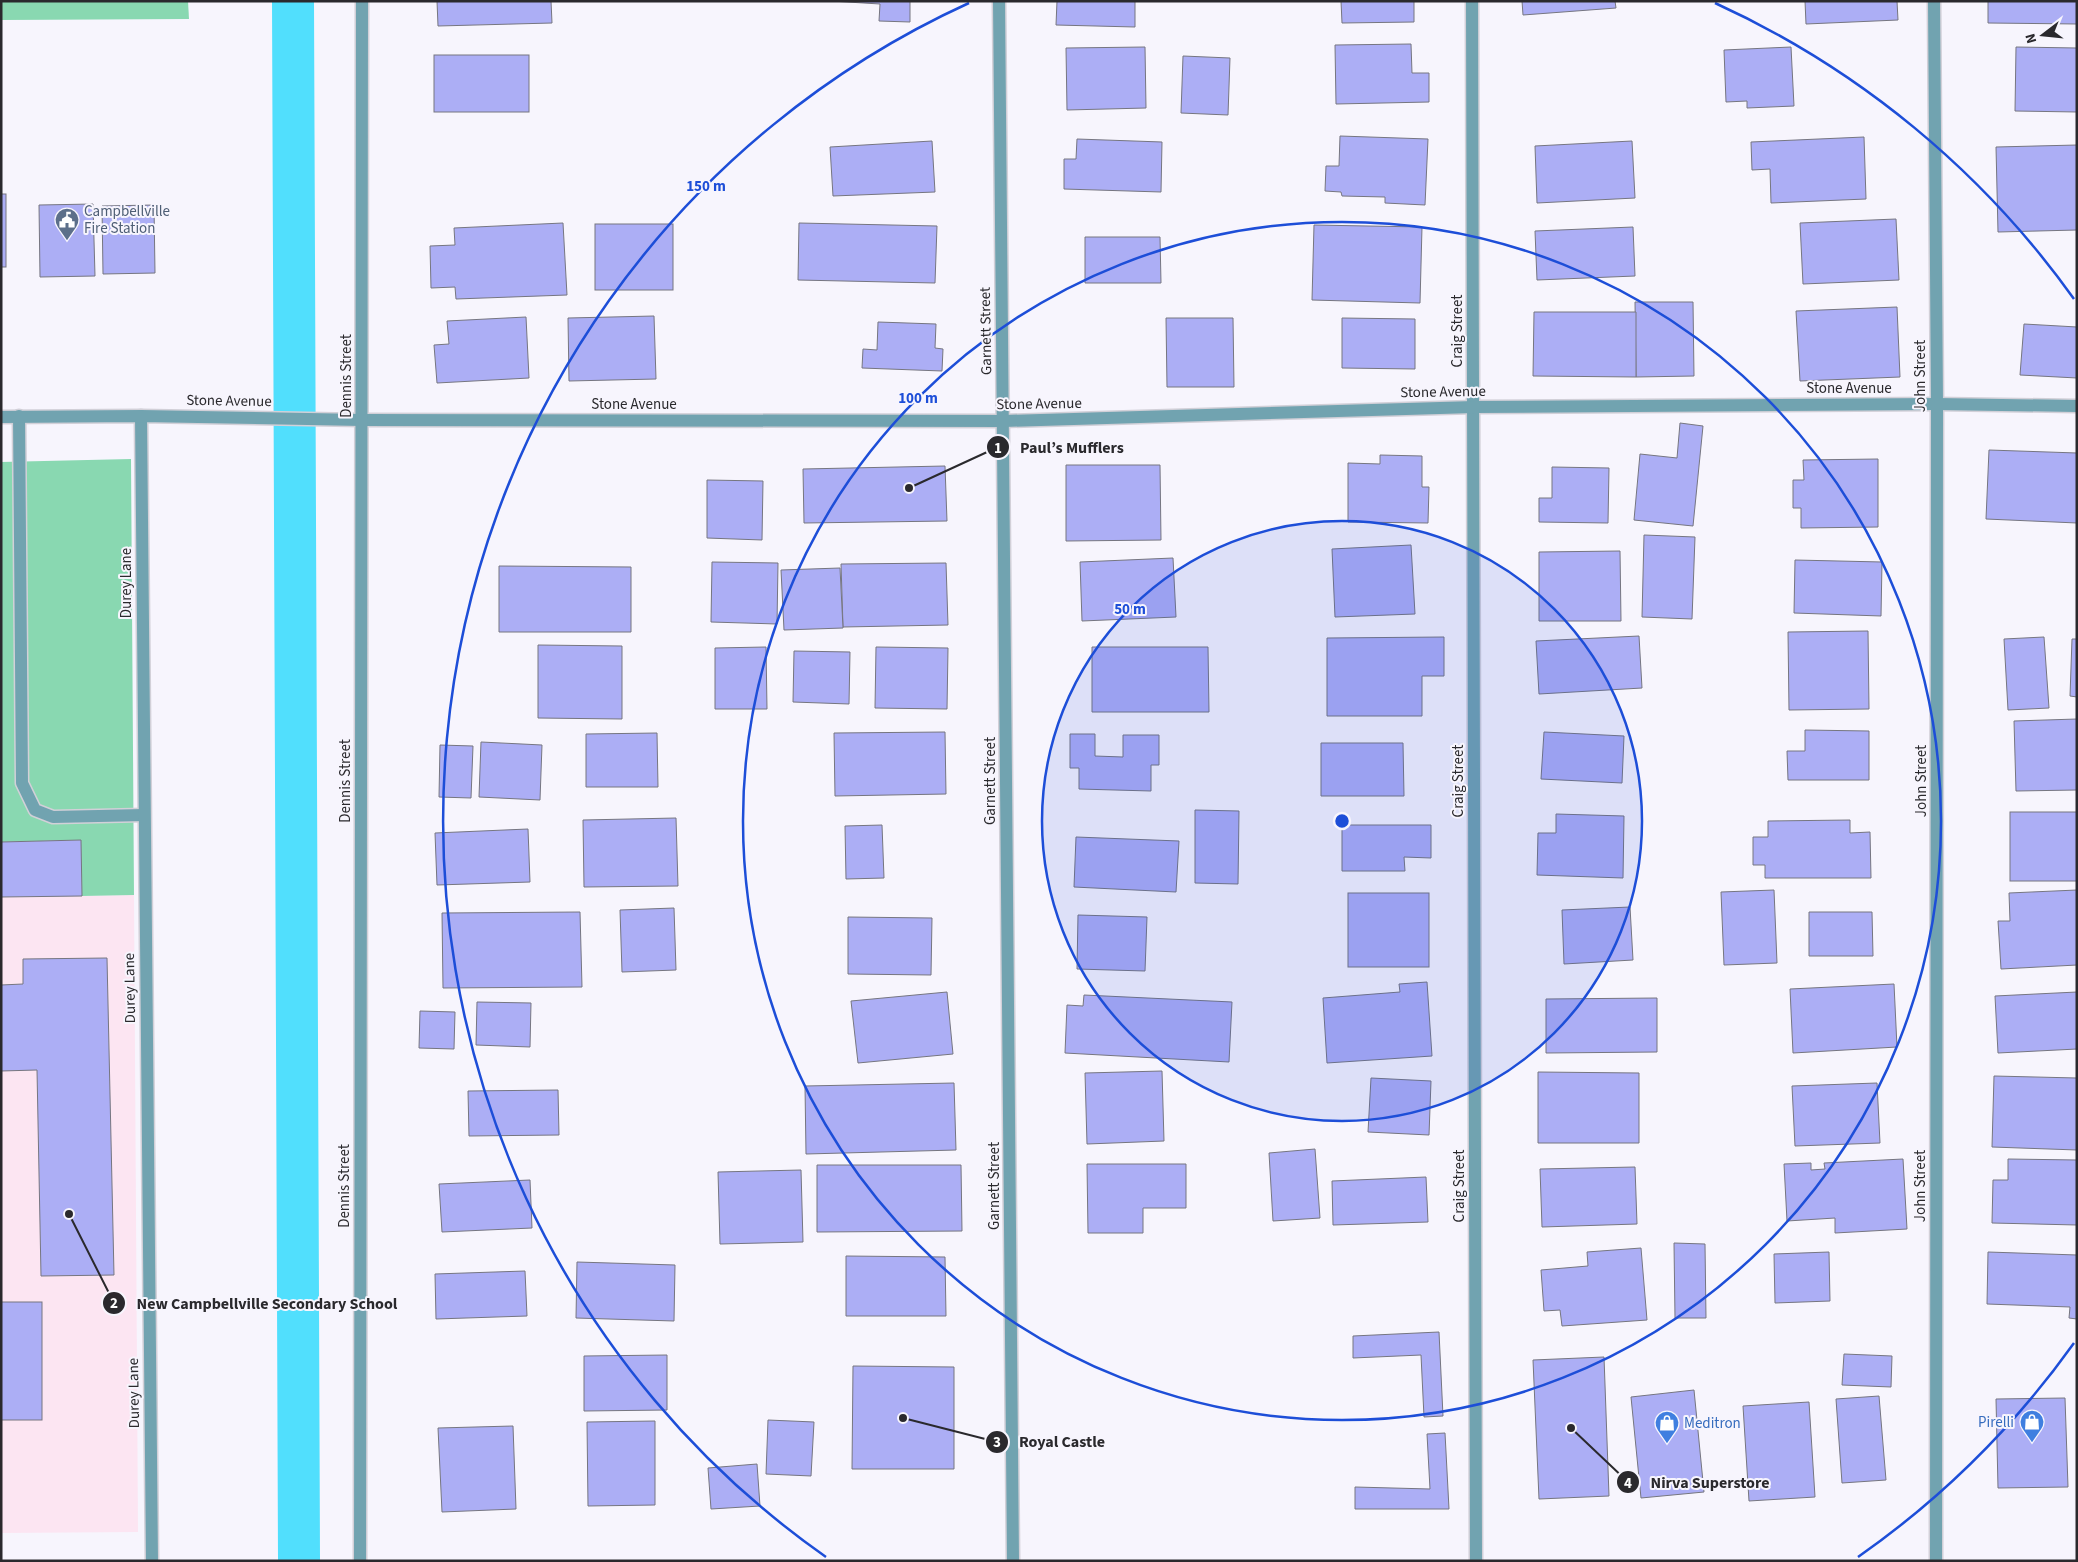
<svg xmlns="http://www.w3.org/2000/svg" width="2078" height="1562" font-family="'Source Sans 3',sans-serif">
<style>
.education{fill:#fce5f2}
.green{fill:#89d8b1}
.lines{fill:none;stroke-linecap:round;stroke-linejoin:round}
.canal{stroke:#51dffd;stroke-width:42}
.building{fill:#acaef5;stroke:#767680}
.service-casing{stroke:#d2d0d8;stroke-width:15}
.minor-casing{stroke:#d2d0d8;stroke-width:15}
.service{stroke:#71a3b0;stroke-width:12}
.minor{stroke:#71a3b0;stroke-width:12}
.ring{fill:none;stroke:#1d4ed8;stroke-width:2.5}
.labels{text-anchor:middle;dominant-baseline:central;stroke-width:4;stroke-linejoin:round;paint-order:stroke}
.service-label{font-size:15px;fill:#4e5e75;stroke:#f7f5fd;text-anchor:start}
.street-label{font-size:15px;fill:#2a292d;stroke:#f7f5fd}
.shop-label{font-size:15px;fill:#366cbe;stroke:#f7f5fd;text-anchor:end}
.centre{fill:#1d4ed8;stroke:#f7f5fd;stroke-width:2.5}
.ring-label{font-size:15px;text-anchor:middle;font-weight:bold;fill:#1d4ed8;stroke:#f7f5fd;stroke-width:4;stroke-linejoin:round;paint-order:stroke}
.leader{fill:none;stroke:#2a292d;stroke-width:2}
.callout-dot{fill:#2a292d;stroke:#f7f5fd;stroke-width:2}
.mark-label{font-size:15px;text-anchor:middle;font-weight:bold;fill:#fff}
.callout-label{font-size:16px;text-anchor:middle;font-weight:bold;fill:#2a292d;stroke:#f7f5fd;stroke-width:4;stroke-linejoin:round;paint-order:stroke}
</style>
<rect width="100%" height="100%" fill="#f7f5fd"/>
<polygon class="education" points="134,895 138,1532 1,1533 1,897"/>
<g class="green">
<polygon points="1,1 188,1 189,19 1,20"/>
<polygon points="131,459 134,895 82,896 80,840 1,842 1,462"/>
</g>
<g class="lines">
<polyline class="canal" points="293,1 299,1561"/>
</g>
<g class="building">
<polygon points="437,1 551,1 552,23 438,26"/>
<polygon points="831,1 910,1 910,22 879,21 880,4"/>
<polygon points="1057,1 1135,1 1135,27 1056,25"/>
<polygon points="1341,1 1414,1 1414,22 1342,23"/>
<polygon points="1522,1 1615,1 1616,8 1523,15"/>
<polygon points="1805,1 1897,1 1898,20 1806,24"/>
<polygon points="1988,1 2077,1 2077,24 1988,23"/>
<polygon points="1411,44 1412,73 1429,73 1429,102 1336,104 1335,45"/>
<polygon points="1145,47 1146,108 1067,110 1066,48"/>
<polygon points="1791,47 1794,106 1747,108 1747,101 1726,102 1724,50"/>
<polygon points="2016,47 2077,48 2077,112 2015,111"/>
<rect x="434" y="55" width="95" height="57"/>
<polygon points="1183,56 1230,58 1228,115 1181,113"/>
<polygon points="1340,136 1428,139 1425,205 1385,203 1385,197 1342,196 1341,192 1325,191 1326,166 1339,166"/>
<polygon points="1864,137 1866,199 1771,203 1770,169 1752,170 1751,142"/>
<polygon points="1077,139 1162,142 1161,192 1064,189 1064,159 1076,159"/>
<polygon points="932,141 935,192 833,196 830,147"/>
<polygon points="1632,141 1635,198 1537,203 1535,146"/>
<polygon points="2077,145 2077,230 1998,232 1996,147"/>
<rect x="1" y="194" width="5" height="73"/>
<polygon points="93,204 95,276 40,277 39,205"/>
<polygon points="154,205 155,273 103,274 102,206"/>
<polygon points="1896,219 1899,280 1803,284 1800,223"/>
<polygon points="563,223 567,295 456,299 455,287 431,288 430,246 455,245 454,228"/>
<polygon points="799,223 937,226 935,283 798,280"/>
<rect x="595" y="224" width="78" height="66"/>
<polygon points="1314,225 1422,227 1420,303 1312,300"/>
<polygon points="1633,227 1635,276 1537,280 1535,231"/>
<polygon points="1085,237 1160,237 1161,283 1085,283"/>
<polygon points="1635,302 1693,302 1694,376 1636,377"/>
<polygon points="1897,307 1900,377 1800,381 1796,311"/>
<polygon points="1534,312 1636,312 1636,377 1533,376"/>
<polygon points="654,316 656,379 569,381 568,318"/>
<polygon points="526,317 529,378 437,383 434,345 449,344 447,321"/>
<polygon points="1166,318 1233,318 1234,387 1167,387"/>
<polygon points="1342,318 1415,319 1415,369 1342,368"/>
<polygon points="878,322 936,324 935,348 943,349 942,371 862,368 863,349 877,350"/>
<polygon points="2024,324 2077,327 2077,378 2020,375"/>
<polygon points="1680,423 1703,426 1693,526 1634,520 1640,454 1677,458"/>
<polygon points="1989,450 2077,453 2077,523 1986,519"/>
<polygon points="1380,455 1422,456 1422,487 1429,487 1428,523 1348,522 1348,463 1380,464"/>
<polygon points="1878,459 1878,527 1801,528 1801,508 1793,508 1793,480 1804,480 1803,460"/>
<polygon points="1066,465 1160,465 1161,540 1066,541"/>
<polygon points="945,466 947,521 804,523 803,469"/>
<polygon points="1552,467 1609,468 1608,523 1539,522 1539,498 1552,498"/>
<polygon points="707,480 763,481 762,540 707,538"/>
<polygon points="1644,535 1695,537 1692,619 1642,617"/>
<polygon points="1411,545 1415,614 1335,617 1332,549"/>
<polygon points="1620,551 1621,621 1539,621 1539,552"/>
<polygon points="1173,558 1176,617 1082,621 1080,562"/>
<polygon points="1795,560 1882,562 1881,616 1794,613"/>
<polygon points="712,562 778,563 777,624 711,622"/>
<polygon points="946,563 948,625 843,627 841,564"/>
<polygon points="499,566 631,567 631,632 499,632"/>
<polygon points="840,568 843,628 784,630 781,570"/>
<polygon points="1868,631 1869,709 1789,710 1788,632"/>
<polygon points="1639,636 1642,688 1539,694 1536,641"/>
<polygon points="1444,637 1444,676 1422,676 1422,716 1327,716 1327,638"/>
<polygon points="2044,637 2049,708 2008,710 2004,639"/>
<polygon points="2072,639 2077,639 2077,697 2070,696"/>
<polygon points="538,645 622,646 622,719 538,718"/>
<polygon points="766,647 767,709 715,709 715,648"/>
<polygon points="876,647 948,648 947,709 875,708"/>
<polygon points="1092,647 1208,647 1209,712 1092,712"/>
<polygon points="794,651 850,652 849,704 793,702"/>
<polygon points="2077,719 2077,790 2016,791 2014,721"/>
<polygon points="1805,730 1869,731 1869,780 1788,780 1787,751 1805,751"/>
<polygon points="945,732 946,794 835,796 834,733"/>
<polygon points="1544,732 1624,736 1622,783 1541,779"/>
<polygon points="657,733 658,787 586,787 586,734"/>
<polygon points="1070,734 1095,734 1095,756 1123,757 1123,735 1159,735 1159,765 1151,765 1151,791 1079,789 1079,768 1070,768"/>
<polygon points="481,742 542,745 540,800 479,797"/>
<polygon points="1321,743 1403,743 1404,796 1321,796"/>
<polygon points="440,745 473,746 471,798 439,797"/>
<polygon points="1195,810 1239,811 1238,884 1195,883"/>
<rect x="2010" y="812" width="67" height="69"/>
<polygon points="1556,814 1624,816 1623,878 1537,875 1538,833 1556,833"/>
<polygon points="676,818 678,886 584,887 583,820"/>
<polygon points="1850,820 1850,833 1870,832 1871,878 1765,878 1765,865 1753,865 1753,837 1768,837 1768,821"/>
<polygon points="882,825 884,878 846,879 845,826"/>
<polygon points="1342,825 1431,825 1431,858 1404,857 1405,871 1342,871"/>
<polygon points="528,829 530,882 437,885 435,833"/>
<polygon points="1076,837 1179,841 1176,892 1074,887"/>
<polygon points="81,840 82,896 1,897 1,842"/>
<polygon points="1774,890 1777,963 1724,965 1721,892"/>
<polygon points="2077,890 2077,965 2001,969 1998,921 2010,921 2009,893"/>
<rect x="1348" y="893" width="81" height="74"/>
<polygon points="1630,907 1633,960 1564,964 1562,910"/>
<polygon points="674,908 676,970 622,972 620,910"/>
<polygon points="580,912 582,987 443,988 442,913"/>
<polygon points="1809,912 1872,912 1873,956 1809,956"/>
<polygon points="1078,915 1147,917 1145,971 1077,969"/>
<polygon points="848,917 932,918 931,975 848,974"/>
<polygon points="107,958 114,1275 41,1276 37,1070 1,1071 1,985 23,984 23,959"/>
<polygon points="1427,982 1432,1056 1327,1063 1323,998 1400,992 1399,984"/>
<polygon points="1894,984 1897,1047 1793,1053 1790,989"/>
<polygon points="947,992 953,1054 858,1063 851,1001"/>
<polygon points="2077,992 2077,1049 1998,1053 1995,996"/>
<polygon points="1084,995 1232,1002 1229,1062 1065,1053 1067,1005 1083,1006"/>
<polygon points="1657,998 1657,1052 1546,1053 1546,999"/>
<polygon points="477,1002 531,1003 530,1047 476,1045"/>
<polygon points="420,1011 455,1012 454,1049 419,1048"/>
<polygon points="1162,1071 1164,1141 1087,1144 1085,1073"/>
<polygon points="1538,1072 1639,1073 1639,1143 1538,1143"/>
<polygon points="1994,1076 2077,1078 2077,1150 1992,1147"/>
<polygon points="1371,1078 1431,1081 1429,1135 1368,1132"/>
<polygon points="954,1083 956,1150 806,1154 805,1086"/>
<polygon points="1877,1083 1880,1143 1795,1146 1792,1086"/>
<polygon points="558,1090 559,1135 469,1136 468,1091"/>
<polygon points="1315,1149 1320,1218 1273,1221 1269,1153"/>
<polygon points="1903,1159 1907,1229 1835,1233 1835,1218 1787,1221 1784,1164 1811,1163 1811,1170 1825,1169 1824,1163"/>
<polygon points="2008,1159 2077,1160 2077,1225 1992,1223 1993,1180 2008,1180"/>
<polygon points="1087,1164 1186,1164 1186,1208 1143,1208 1143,1233 1088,1233"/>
<polygon points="817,1165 961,1165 962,1231 817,1232"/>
<polygon points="1635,1167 1637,1224 1542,1227 1540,1169"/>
<polygon points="801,1170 803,1242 720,1244 718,1172"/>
<polygon points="1426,1177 1428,1222 1333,1225 1332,1181"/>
<polygon points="530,1180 532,1228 442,1232 439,1184"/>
<polygon points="1674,1243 1705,1244 1706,1318 1675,1318"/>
<polygon points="1641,1248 1647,1320 1562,1326 1560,1310 1544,1311 1541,1270 1588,1266 1587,1252"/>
<polygon points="1829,1252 1830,1301 1775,1303 1774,1254"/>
<polygon points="1988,1252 2077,1255 2077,1319 2069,1318 2070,1307 1987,1304"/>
<polygon points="846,1256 945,1257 946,1316 846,1316"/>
<polygon points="577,1262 675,1265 674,1321 576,1318"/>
<polygon points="525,1271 527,1316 436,1319 435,1274"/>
<rect x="1" y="1302" width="41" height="118"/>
<polygon points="1439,1332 1443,1416 1424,1417 1421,1355 1353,1358 1353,1336"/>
<polygon points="1844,1354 1892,1356 1891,1387 1842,1385"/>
<polygon points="667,1355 667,1410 584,1411 584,1356"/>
<polygon points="1604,1357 1609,1496 1539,1499 1533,1360"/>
<polygon points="853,1366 954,1367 954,1469 852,1469"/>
<polygon points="1694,1390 1704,1492 1641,1498 1631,1397"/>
<polygon points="1879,1396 1886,1480 1842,1483 1836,1399"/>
<polygon points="2065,1398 2068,1487 1998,1488 1996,1399"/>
<polygon points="1809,1402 1815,1497 1749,1501 1743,1406"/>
<polygon points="768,1420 814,1422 811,1476 766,1474"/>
<polygon points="655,1421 655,1505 588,1506 587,1422"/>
<polygon points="513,1426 516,1509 442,1512 438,1428"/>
<polygon points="1445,1433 1449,1509 1355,1509 1355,1487 1430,1489 1427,1434"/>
<polygon points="757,1464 760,1506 711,1509 708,1468"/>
</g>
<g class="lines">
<defs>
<polyline id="service" points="19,416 22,783 35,810 53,817 144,815"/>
<g id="minor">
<polyline points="999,1 1013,1561"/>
<polyline points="1472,1 1476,1561"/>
<polyline points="1934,1 1937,404 1936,1561"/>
<polyline points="141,416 152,1561"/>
<polyline points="1,417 141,416 362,420 1004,421 1474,407 1937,404 2077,406"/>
<polyline points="360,1561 362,1"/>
</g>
</defs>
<use href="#service" class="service-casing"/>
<use href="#minor" class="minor-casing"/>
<use href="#service" class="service"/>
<use href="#minor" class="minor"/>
</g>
<circle cx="1342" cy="821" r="300" fill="#1d4ed8" fill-opacity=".12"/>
<g class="ring">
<circle cx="1342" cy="821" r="300"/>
<circle cx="1342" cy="821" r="599"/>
<path d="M2074 1343A899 899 0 0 1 1858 1557M826 1557A899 899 0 0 1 969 3M1715 3A899 899 0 0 1 2074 299"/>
</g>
<defs>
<symbol id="civic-pin" viewBox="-11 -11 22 30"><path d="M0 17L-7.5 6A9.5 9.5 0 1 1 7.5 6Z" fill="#5c6f8a" stroke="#f7f5fd"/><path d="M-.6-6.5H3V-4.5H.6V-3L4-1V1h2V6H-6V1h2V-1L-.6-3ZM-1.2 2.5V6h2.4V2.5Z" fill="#fff"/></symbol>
<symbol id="shop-pin" viewBox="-11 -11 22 30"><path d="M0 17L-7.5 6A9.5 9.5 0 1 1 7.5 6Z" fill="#3f7fe0" stroke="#f7f5fd"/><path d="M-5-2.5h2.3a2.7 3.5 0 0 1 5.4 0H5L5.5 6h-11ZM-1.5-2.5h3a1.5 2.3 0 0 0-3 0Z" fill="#fff"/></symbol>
</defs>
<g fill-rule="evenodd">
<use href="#civic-pin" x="53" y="206" width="28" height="38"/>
<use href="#shop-pin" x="2018" y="1408" width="28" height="38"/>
<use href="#shop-pin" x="1653" y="1409" width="28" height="38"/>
</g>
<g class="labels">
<g class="service-label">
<text x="84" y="211">Campbellville<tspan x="84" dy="17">Fire Station</tspan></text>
</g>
<g class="street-label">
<text transform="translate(986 331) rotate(-91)">Garnett Street</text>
<text transform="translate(1457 331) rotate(-90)">Craig Street</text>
<text transform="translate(346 376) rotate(-90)">Dennis Street</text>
<text transform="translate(1920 376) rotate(-90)">John Street</text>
<text x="1849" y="388">Stone Avenue</text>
<text transform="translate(1443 392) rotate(-1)">Stone Avenue</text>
<text transform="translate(229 401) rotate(1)">Stone Avenue</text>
<text x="634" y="404">Stone Avenue</text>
<text transform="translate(1039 404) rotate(-1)">Stone Avenue</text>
<text transform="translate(126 583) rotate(-90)">Durey Lane</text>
<text transform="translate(345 781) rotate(-90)">Dennis Street</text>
<text transform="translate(990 781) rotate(-90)">Garnett Street</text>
<text transform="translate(1458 781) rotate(-90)">Craig Street</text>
<text transform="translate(1921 781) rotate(-90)">John Street</text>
<text transform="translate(130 988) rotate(-91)">Durey Lane</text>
<text transform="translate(344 1186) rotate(-90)">Dennis Street</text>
<text transform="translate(994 1186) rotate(-90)">Garnett Street</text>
<text transform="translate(1459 1186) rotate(-90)">Craig Street</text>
<text transform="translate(1920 1186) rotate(-90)">John Street</text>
<text transform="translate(134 1393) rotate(-91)">Durey Lane</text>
</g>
<g class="shop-label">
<text x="2014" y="1422">Pirelli</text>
<text x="1684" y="1423" text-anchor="start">Meditron</text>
</g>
</g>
<circle cx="1342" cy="821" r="8" class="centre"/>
<g class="ring-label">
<text x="706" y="191">150 m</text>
<text x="918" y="403">100 m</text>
<text x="1130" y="614">50 m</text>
</g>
<path class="leader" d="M909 488L998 447M69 1214L114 1303M903 1418L997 1442M1571 1428L1628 1482"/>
<g class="callout-dot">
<circle cx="909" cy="488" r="5"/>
<circle cx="69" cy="1214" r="5"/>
<circle cx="903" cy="1418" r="5"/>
<circle cx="1571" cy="1428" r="5"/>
<circle cx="998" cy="447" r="12"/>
<circle cx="114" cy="1303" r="12"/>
<circle cx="997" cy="1442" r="12"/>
<circle cx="1628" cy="1482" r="12"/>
</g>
<g class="mark-label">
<text x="998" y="453">1</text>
<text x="114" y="1308">2</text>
<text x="997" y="1447">3</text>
<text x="1628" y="1488">4</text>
</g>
<g class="callout-label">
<text x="1072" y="453">Paul’s Mufflers</text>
<text x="267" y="1309">New Campbellville Secondary School</text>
<text x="1062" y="1447">Royal Castle</text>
<text x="1710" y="1488">Nirva Superstore</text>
</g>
<rect width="2078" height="1562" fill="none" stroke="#2a292d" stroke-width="5"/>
<g transform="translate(2043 35) rotate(254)" stroke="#f7f5fd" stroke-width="4" paint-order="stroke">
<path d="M0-4L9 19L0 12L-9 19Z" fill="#2a292d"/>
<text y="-8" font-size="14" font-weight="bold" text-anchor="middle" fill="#2a292d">N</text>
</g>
</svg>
